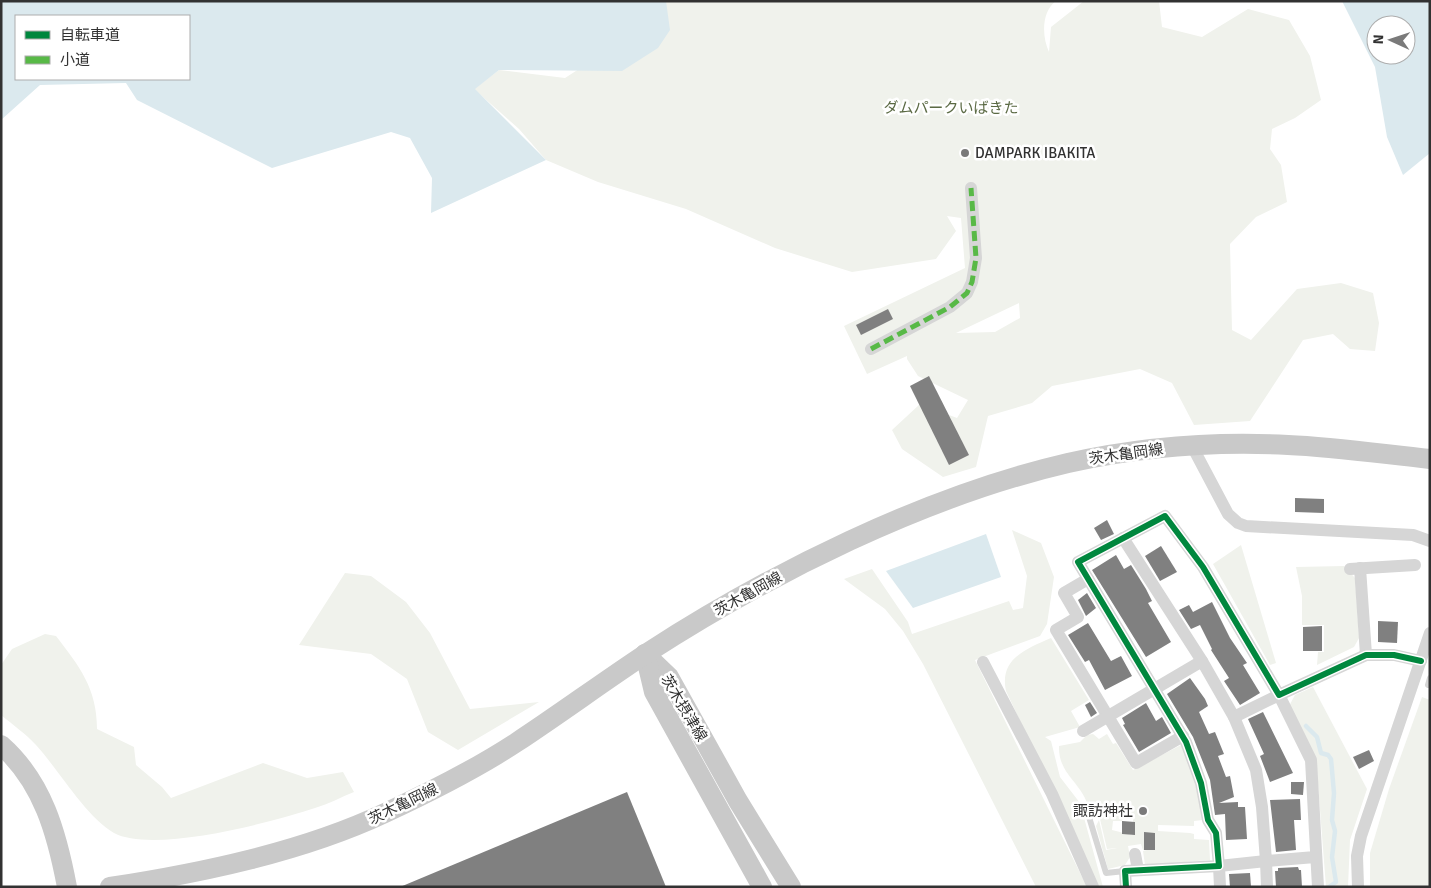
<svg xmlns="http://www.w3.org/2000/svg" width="1431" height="888" font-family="Signika,'Noto Sans JP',sans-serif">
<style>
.green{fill:#f0f2ec;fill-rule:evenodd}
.water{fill:#dbe9ee;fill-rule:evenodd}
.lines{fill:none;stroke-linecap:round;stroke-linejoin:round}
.stream{stroke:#dbe9ee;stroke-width:4.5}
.building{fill:#808080}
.lane{stroke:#d6d6d6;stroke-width:6}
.street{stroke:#d6d6d6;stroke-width:12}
.primary{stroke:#c9c9c9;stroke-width:20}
.quiet{stroke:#58b947;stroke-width:5;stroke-dasharray:10 5;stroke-linecap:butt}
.cycleway-casing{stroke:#fff;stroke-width:9}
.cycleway{stroke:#00873e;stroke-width:6}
.poi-dot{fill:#7a7a7a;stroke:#fff;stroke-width:2}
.labels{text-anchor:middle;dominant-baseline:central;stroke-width:5;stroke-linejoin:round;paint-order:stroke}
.park-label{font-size:15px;fill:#5b6a44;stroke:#fff}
.poi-label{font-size:15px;fill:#323232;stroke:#fff;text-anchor:start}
.street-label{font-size:15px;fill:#323232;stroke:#fff}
</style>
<rect width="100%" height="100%" fill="#fff"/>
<g class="green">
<path d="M652,1h404c-15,11 -14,36 -7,51l2,-25 33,-26h75l3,26 40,10 46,-28 41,11 21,36 11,44 -26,18 -23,11 -2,20 11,16 6,37 -31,15 -26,27 2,86 19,10 46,-51 44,-6 32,10 6,30 -4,28 -25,-2 -17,-15 -30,6 -53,81 -56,4 -22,-42 -32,-14 -88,17 -20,17 -44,13 -12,51 -33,10 -41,-28 -10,-19 28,-26 37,14 11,-18 -50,-24 -11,-17v-3l-40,18 -23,-48 121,-58 -4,-50 -14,-2 9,15 -20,28 -84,13 -77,-24 -89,-39 -88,-27 -52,-22 -27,-31 -45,-40 25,-19 66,8 62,-40zM1019,303l1,15 -25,14 -39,1z"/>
<polygon points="1012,530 1041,543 1054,577 1047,624 1040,636 975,660 1087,887 1036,887 923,664 903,631 885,609 844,579 872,569 908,622 912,634 1009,601 1013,610 1023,608 1027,576"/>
<polygon points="1241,545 1276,663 1270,665 1213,564"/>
<polygon points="1344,566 1355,578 1359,638 1354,647 1317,665 1318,652 1324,652 1324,625 1302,625 1302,596 1296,567"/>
<polygon points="345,573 371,576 406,602 430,633 470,709 539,702 458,750 428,732 407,679 371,654 299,645"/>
<path d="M45,634l11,2c23,30 41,52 41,93l37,18 2,18 26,22 9,11 92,-35 44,15 36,-6 11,20c-13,5 -25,12 -39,16 -42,14 -162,46 -201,25 -28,-16 -56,-64 -78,-88 -10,-11 -23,-20 -35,-30v-50l11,-16z"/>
<path d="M1051,638l38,62 -18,11 9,16 -35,10 6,4 9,36 20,26 23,84h-5l-92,-196c-7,-32 20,-42 45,-53z"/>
<polygon points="1313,687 1367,789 1350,840 1348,887 1326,887 1316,758 1289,706 1295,695"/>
<polygon points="1422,697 1430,700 1430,887 1370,887 1370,853 1389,789"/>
<path d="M1093,734l6,5 8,-5 6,10 3,-1 17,27 48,-25 12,28 10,47 -9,1v5l-36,-1v6l32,2 4,1v5l15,1 1,20 -65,5 -2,-14h4l-4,-1 -2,-6 -13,2 2,11 -5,8 -17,4 -12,-43 3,-6 7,30 11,-2 -10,1 -7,-30 3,-9h-14l2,-3h-3c-5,-24 -30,-32 -29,-61l21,-4 7,-7zM1123,818h10v4h2v10l-3,3 -20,-5 1,-9h9z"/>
</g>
<g class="water">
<path d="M1,1h665l4,29 -12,18 -36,23 -123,-1 -24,19 71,71 -115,53 1,-35 -22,-40 -19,-6 -119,36 -135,-68 -11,-17 -86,2 -39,35zM16,16h173v63h-173z"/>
<path d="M1342,1h88v152l-27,22 -16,-38 -12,-70zM1376,25h30v30h-30z"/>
<polygon points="986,534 1001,577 913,608 886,571"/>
</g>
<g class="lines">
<polyline class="stream" points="1306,726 1317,737 1321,753 1328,755 1331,759 1334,793 1332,820 1335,831 1332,857 1336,882 1329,887"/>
</g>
<g class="building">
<polygon points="888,309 893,319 861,335 856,325"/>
<polygon points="929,376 969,455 949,465 910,386"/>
<polygon points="1295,498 1324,499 1324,513 1295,512"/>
<polygon points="1107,520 1114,534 1101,540 1094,528"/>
<polygon points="1161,546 1177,572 1160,581 1145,556"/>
<polygon points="1116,555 1124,569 1131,565 1146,589 1152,601 1148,603 1171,642 1146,657 1092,570"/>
<polygon points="1087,593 1096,608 1086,616 1078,600"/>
<polygon points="1212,602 1230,638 1247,663 1243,665 1260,693 1240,705 1224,681 1229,678 1211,650 1212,649 1200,625 1191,629 1179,610 1189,605 1193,612"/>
<polygon points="1378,621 1398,622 1397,643 1378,642"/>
<polygon points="1088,623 1111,661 1121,656 1132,676 1105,690 1089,660 1085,662 1068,635"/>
<polygon points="1322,626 1322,651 1303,651 1303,627"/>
<polygon points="1190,678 1205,699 1208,706 1199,712 1209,734 1215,732 1224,754 1218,756 1226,777 1230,776 1234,797 1219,803 1238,802 1238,807 1245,807 1247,839 1226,840 1225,814 1215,815 1210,780 1193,737 1167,694"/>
<polygon points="1090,702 1097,713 1091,717 1085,705"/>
<polygon points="1146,703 1156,721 1162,717 1171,733 1139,752 1123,725 1125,724 1122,718"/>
<polygon points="1263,712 1293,773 1270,782 1260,756 1264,754 1248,719"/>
<polygon points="1369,750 1374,761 1359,769 1353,757"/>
<polygon points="1291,782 1304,782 1303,795 1291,794"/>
<polygon points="627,792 666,887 400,887"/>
<polygon points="1300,799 1301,820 1294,820 1296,850 1276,852 1270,800"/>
<polygon points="1122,821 1135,822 1135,835 1122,834"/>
<polygon points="1144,832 1155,833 1155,850 1144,850"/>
<polygon points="1298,867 1299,870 1301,870 1302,887 1276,887 1275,871 1278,871 1278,868"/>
<polygon points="1250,873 1251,887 1230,887 1229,874"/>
</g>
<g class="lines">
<g class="lane">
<polyline points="1430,678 1428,685 1430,685"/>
<polyline points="1100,813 1089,817 1106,873 1125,871"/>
</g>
<g class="street">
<polyline points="871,349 950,307 967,293 972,282 976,258 971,188"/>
<polyline points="1192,446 1228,514 1238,523 1246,526 1413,535 1430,541"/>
<polyline points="1123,538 1202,661"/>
<polyline points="1360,568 1366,655"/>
<polyline points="1350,569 1415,565"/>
<polyline points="1088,579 1064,593 1078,617 1056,630 1136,763 1183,736"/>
<polyline points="983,662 1052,794 1093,887"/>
<polyline points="1083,731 1202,661 1234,717"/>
<polyline points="1135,854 1138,870"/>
<polyline points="1315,857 1266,861 1262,807 1256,770 1234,717 1279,695 1311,760 1318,887"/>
<polyline points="1126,887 1125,871 1219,866 1216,833 1208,820 1201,783 1186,742 1078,562 1165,516 1203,567 1279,695 1366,655 1394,655 1421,661"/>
<polyline points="1220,887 1219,866 1266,861 1267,887"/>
<polyline points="1358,887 1357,856 1361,836 1430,633"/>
</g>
<g class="primary">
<polyline points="645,654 669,677 738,801 791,887"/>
<polyline points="645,654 654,692 762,887"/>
<path d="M1,745c42,37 56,89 66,142"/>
<path d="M110,887c91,-14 192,-35 275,-74 45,-21 91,-44 132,-71 44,-29 86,-60 130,-89 122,-79 278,-157 421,-190 72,-16 146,-22 220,-18 47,2 94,9 142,14"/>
</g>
<polyline class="quiet" points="871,349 950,307 967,293 972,282 976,258 971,188"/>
<defs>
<polyline id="cycleway" points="1126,887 1125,871 1219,866 1216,833 1208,820 1201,783 1186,742 1078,562 1165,516 1203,567 1279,695 1366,655 1394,655 1421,661"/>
</defs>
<use href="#cycleway" class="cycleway-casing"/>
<use href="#cycleway" class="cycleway"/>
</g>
<g class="poi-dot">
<circle cx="965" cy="153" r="5"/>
<circle cx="1143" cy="811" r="5"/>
</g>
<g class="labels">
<g class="park-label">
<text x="951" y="108">ダムパークいばきた</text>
</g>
<g class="poi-label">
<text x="975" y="153">DAMPARK IBAKITA</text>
<text x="1133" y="811" text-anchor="end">諏訪神社</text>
</g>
<g class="street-label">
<text transform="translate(1126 454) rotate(-8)">茨木亀岡線</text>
<text transform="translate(748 594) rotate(-29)">茨木亀岡線</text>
<text transform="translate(684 708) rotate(59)">茨木摂津線</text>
<text transform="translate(403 804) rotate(-26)">茨木亀岡線</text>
</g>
</g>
<rect width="1431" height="888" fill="none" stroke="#323232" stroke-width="5"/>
<rect x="15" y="15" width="175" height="65" fill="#ffffff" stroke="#adadad"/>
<rect x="25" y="31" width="25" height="8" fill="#00873e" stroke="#adadad"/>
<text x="60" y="40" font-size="15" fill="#323232">自転車道</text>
<rect x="25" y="56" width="25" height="8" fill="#58b947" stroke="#adadad"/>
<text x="60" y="65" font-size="15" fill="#323232">小道</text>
<g transform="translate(1391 40) rotate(273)"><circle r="24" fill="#ffffff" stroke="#adadad"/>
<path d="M0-4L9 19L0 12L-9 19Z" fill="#7a7a7a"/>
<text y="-8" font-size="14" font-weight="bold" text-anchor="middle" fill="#323232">N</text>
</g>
</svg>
